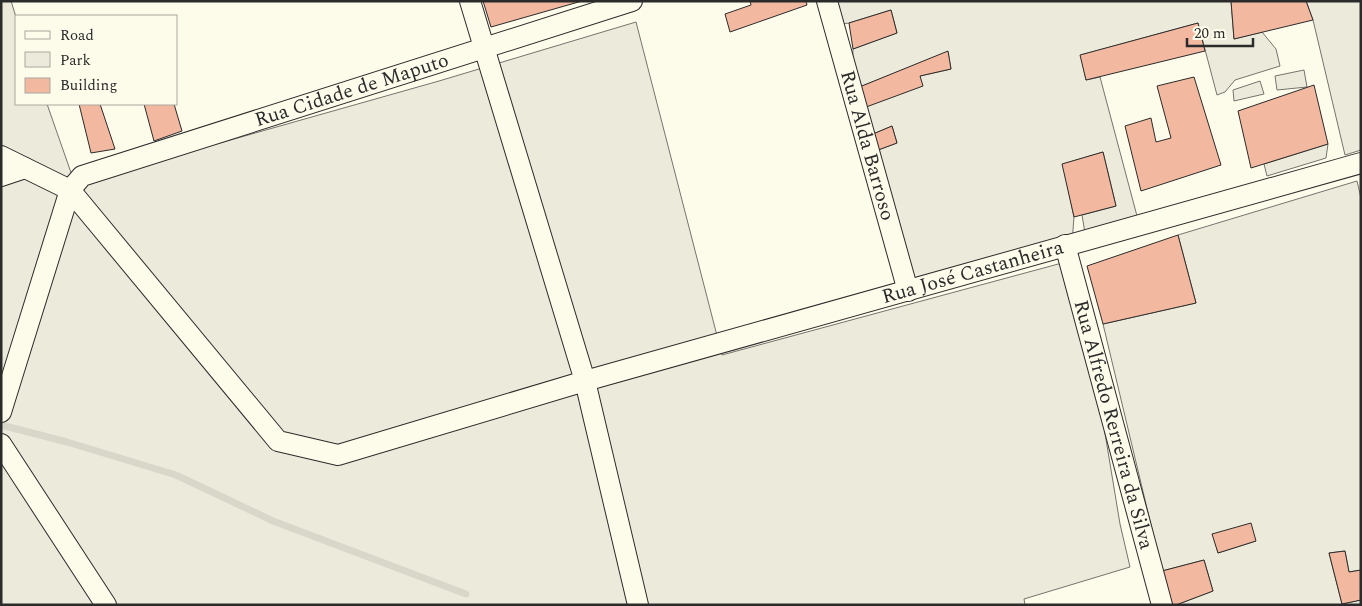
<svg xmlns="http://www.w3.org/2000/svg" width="1362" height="606" font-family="Spectral,serif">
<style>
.green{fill:#ecebdb;stroke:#74746e;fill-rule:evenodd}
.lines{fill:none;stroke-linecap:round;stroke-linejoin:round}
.stream{stroke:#d8d7c9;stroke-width:7}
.building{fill:#f2b8a0;stroke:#2b2b2b}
.minor-casing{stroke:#2b2b2b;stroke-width:22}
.minor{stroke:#fdfbea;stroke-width:20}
.labels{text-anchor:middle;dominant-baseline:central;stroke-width:4;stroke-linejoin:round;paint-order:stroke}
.street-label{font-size:20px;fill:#2b2b2b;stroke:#fdfbea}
</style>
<rect width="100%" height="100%" fill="#fdfbea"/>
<g class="green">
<polygon points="1,1 11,1 16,17 16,104 47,104 75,184 439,81 636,22 722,355 1062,263 1096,379 1120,524 1130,567 1024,599 1025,605 1,605"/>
<polygon points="830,1 1231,1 1234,39 1262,32 1276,49 1280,66 1235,80 1225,92 1217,95 1198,23 1081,55 1086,80 1100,77 1137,216 1086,239 1082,215 1116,206 1103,152 1063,164 1074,217 1072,243 908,291 870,153 897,143 892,126 866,137 858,110 920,76 951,69 948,52 852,90 853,49 897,33 891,10 849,23 834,25"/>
<polygon points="1306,1 1361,1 1361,150 1345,155 1313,20"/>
<polygon points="1304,70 1307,87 1277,90 1275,76"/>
<polygon points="1260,81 1264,94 1234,101 1233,90"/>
<polygon points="1328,144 1326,158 1267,176 1264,164"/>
<path d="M1357,181l4,17v372l-12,2 -4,-21 -16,2 13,51 19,-4v5h-185l37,-14 -9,-31 -42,11 -59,-247 93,-21 -18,-68zM1213,534l43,7 -38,12z"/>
</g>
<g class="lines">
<polyline class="stream" points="1,425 67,442 176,475 273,521 466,594"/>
</g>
<g class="building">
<polygon points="483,1 582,1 491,27"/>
<polygon points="750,1 806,1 807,5 730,32 725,14 751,5"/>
<polygon points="1231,1 1306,1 1313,20 1234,39"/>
<polygon points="891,10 897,33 853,49 849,23"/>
<polygon points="1198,23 1205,51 1086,80 1080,55"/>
<polygon points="948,51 951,69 920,76 923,86 858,110 852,90"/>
<polygon points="1194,77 1221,165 1141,191 1125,126 1151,118 1156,142 1171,138 1157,86"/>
<polygon points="1314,85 1328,144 1251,168 1238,111"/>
<polygon points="79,104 100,104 115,149 91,153"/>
<polygon points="144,104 174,104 182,131 154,141"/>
<polygon points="892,126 897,143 870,153 866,137"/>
<polygon points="1103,152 1116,206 1074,217 1062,164"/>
<polygon points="1178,235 1196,303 1103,324 1087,266"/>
<polygon points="1251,523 1256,541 1218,553 1212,534"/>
<polygon points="1345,551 1349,572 1361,570 1361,600 1342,604 1329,553"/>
<polygon points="1204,560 1213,591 1176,605 1172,605 1162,571"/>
</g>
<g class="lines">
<defs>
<g id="minor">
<polyline points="470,1 585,381 638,605"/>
<path id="s1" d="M827,1l81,290"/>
<path id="s2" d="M1,156l69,34 208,251 60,14 247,-74 776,-218"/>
<polyline points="1,176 25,168"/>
<path id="s3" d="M1065,245l97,360"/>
<path id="s4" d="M1,412l69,-222 12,-14 550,-175"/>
<polyline points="1,444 106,605"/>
</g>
</defs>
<use href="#minor" class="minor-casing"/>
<use href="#minor" class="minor"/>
</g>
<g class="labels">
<g class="street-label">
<text stroke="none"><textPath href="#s4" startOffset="534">Rua Cidade de Maputo</textPath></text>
<text stroke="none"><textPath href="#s1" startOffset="150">Rua Alda Barroso</textPath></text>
<text stroke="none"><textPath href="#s2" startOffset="1125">Rua José Castanheira</textPath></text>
<text stroke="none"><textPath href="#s3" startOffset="186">Rua Alfredo Rerreira da Silva</textPath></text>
</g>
</g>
<rect width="1362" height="606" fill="none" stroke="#2b2b2b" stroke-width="5"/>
<rect x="15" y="15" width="162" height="90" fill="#fdfbea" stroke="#a9a89e"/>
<rect x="25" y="31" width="25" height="8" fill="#fdfbea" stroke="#a9a89e"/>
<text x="60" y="40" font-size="15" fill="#2b2b2b">Road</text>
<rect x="25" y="52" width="25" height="15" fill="#ecebdb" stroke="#a9a89e"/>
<text x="60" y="65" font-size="15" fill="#2b2b2b">Park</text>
<rect x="25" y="78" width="25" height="15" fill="#f2b8a0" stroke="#a9a89e"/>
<text x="60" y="90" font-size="15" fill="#2b2b2b">Building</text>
<path d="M1187 38v8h66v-8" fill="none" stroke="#2b2b2b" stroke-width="2.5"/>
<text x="1194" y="38" font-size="15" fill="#2b2b2b" stroke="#fdfbea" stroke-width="4" paint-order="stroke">20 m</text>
</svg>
